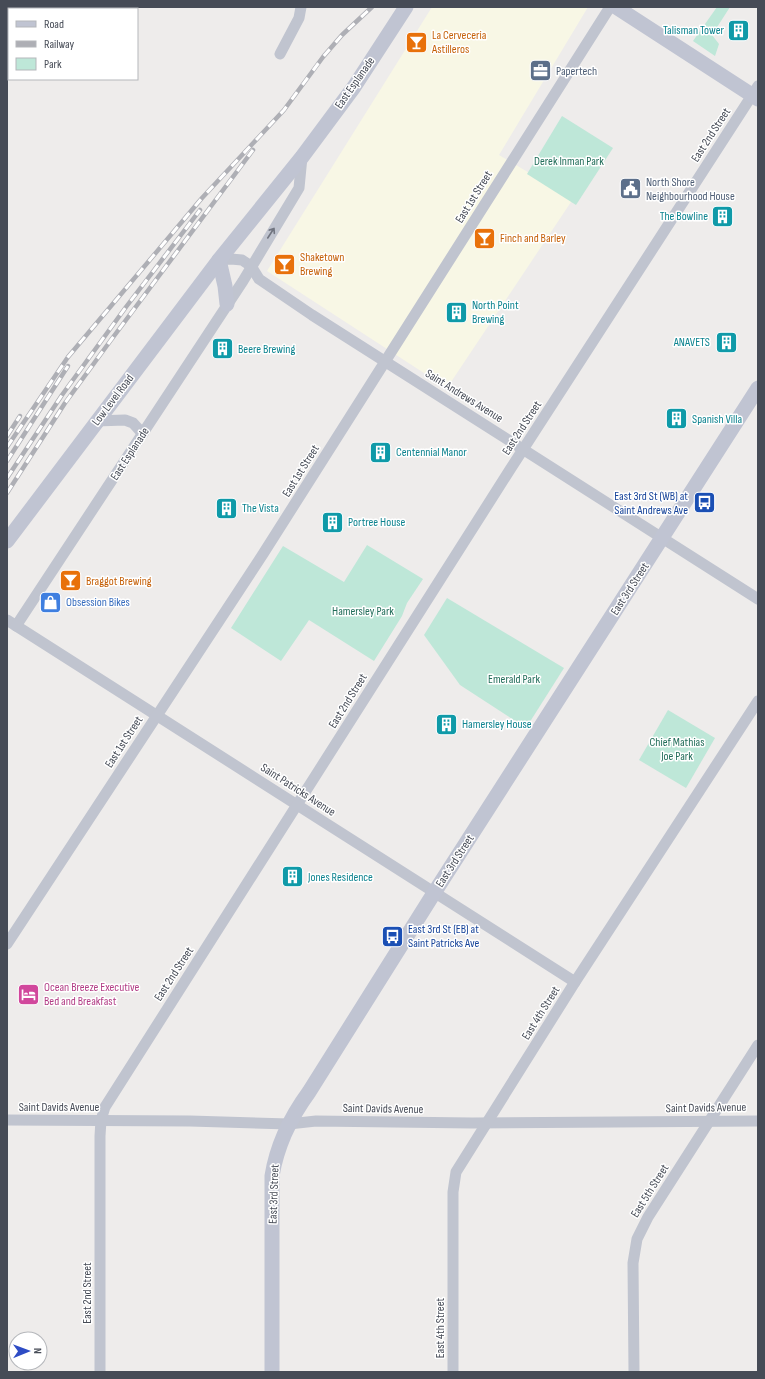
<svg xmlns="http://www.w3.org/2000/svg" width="765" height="1379" font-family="'Sofia Sans Condensed',sans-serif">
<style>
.commercial{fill:#f8f7e5}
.green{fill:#bee7d8}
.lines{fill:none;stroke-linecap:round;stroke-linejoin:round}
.street{stroke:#c0c4cf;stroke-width:11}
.secondary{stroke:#c0c4d2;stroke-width:15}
.rail-casing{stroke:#aeafb5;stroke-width:4.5}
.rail{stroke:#fff;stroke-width:3;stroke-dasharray:9;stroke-linecap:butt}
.oneway{stroke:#717580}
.labels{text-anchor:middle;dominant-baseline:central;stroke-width:3;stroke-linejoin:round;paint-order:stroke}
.culture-label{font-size:12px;fill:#0d838f;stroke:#fff;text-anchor:start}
.food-label{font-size:12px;fill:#c56008;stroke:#fff;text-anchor:start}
.service-label{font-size:12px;fill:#4e5e75;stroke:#fff;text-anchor:start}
.street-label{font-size:12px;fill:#464b56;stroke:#fff}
.park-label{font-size:12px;fill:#216d59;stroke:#fff}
.transit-label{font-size:12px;fill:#164399;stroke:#fff;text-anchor:end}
.shop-label{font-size:12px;fill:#366cbe;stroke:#fff;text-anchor:start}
.hotel-label{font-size:12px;fill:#b23c85;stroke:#fff;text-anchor:start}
</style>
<rect width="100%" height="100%" fill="#eeeceb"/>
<polygon class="commercial" points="432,7 588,7 499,155 573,199 447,388 267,271"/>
<g class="green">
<polygon points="717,7 730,7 712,35 719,44 715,56 693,41"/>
<polygon points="562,116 613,148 576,205 527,174"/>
<polygon points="367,545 423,579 407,603 402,616 374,661 309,620 281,661 231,628 283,546 344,582"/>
<polygon points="447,598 564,668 526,728 460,685 424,635"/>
<polygon points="668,710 715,738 686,788 639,760"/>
</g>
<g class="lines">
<g class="street">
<polyline points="280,54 299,18 301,7"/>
<polyline points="219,260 231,259 242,260 251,266 259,279 312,315 758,599"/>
<polyline points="96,421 125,420 133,423 143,434"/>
<polyline points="7,620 575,982"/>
<polyline points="16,626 243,281 299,188 302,157"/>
<polyline points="7,944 263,554 610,7"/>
<polyline points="7,1120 190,1121 289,1124 316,1121 472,1123 758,1121"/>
<polyline points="100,1372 100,1136 101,1120 105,1107 511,468 758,86"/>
<polyline points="453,1372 453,1192 456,1172 575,982 758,701"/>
<polyline points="634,1372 633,1263 637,1239 648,1217 758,1045"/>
</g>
<g class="secondary">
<polyline points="616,7 758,99"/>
<polyline points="219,260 225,286 227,304"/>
<polyline points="7,541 219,260 302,157 354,87 406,7"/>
<path d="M272,1372v-196c5,-31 18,-58 37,-84l125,-199 324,-505"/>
</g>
<defs>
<g id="rail">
<polyline points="7,436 20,416"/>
<polyline points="7,447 68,357 202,198 284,110 323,57 342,35 372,7"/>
<polyline points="7,461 68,366"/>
<polyline points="7,478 62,395 126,307 200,210"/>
<polyline points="7,493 65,403 111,340 253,150"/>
</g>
</defs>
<use href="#rail" class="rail-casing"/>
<use href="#rail" class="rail"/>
</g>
<defs><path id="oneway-shaft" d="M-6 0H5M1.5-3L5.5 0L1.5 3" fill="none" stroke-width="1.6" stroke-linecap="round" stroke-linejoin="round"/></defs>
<use class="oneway" href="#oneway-shaft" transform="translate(271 233) rotate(-57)"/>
<defs>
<symbol id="building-square" viewBox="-11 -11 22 22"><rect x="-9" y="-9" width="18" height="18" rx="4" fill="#0f9aa8" stroke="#fff"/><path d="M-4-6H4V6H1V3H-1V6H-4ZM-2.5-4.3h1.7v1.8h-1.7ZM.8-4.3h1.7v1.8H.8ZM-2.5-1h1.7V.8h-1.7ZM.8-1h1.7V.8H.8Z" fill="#fff"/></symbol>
<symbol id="bar-square" viewBox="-11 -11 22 22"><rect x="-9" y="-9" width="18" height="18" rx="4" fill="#e8710a" stroke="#fff"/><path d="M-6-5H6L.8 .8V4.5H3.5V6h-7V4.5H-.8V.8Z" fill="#fff"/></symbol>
<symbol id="office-square" viewBox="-11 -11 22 22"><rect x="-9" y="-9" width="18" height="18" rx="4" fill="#5c6f8a" stroke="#fff"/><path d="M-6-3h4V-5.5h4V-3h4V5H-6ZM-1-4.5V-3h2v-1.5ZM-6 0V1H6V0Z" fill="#fff"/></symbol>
<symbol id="civic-square" viewBox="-11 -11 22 22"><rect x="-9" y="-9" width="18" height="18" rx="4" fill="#5c6f8a" stroke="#fff"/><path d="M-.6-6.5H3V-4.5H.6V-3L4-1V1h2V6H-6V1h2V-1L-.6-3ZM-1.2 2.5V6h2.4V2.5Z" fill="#fff"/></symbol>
<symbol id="bus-square" viewBox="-11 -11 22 22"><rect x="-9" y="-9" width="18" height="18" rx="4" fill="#1a4fb4" stroke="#fff"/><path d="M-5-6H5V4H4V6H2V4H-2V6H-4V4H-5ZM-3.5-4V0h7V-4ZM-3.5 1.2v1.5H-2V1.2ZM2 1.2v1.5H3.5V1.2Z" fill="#fff"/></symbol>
<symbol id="shop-square" viewBox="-11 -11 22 22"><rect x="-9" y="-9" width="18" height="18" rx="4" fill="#3f7fe0" stroke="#fff"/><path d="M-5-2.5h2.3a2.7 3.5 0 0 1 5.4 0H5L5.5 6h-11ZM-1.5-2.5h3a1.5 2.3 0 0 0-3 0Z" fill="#fff"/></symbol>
<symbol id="hotel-square" viewBox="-11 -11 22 22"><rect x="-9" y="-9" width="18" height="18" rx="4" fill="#d1479c" stroke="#fff"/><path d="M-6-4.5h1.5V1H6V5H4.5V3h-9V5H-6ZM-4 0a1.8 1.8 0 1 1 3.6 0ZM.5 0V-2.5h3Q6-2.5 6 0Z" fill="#fff"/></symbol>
</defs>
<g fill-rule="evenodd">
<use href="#building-square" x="726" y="18" width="25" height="25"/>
<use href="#bar-square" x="404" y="30" width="25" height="25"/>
<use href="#office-square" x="528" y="58" width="25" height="25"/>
<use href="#civic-square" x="618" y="176" width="25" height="25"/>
<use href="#building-square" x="710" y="204" width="25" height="25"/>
<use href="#bar-square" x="472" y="226" width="25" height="25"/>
<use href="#bar-square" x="272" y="252" width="25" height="25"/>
<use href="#building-square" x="444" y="300" width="25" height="25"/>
<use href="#building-square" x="714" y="330" width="25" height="25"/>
<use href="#building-square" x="210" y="336" width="25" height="25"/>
<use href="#building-square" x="664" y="406" width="25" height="25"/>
<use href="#building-square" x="368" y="440" width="25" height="25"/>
<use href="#bus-square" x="692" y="490" width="25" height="25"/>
<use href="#building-square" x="214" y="496" width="25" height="25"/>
<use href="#building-square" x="320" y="510" width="25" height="25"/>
<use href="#bar-square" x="58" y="568" width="25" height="25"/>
<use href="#shop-square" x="38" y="590" width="25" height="25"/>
<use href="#building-square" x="434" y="712" width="25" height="25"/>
<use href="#building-square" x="280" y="864" width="25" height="25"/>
<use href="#bus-square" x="380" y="924" width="25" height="25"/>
<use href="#hotel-square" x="16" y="982" width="25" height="25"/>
</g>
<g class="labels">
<g class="culture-label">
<text x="724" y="30" text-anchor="end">Talisman Tower</text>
<text x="708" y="216" text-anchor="end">The Bowline</text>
<text x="472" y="305">North Point<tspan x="472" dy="14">Brewing</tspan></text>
<text x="710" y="342" text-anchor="end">ANAVETS</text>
<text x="238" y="349">Beere Brewing</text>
<text x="692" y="419">Spanish Villa</text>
<text x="396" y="452">Centennial Manor</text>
<text x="242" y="508">The Vista</text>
<text x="348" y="522">Portree House</text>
<text x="462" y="724">Hamersley House</text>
<text x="308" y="877">Jones Residence</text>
</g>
<g class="food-label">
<text x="432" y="35">La Cerveceria<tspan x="432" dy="14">Astilleros</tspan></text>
<text x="500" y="238">Finch and Barley</text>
<text x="300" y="257">Shaketown<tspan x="300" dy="14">Brewing</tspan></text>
<text x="86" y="581">Braggot Brewing</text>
</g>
<g class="service-label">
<text x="556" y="71">Papertech</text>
<text x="646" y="182">North Shore<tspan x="646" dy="14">Neighbourhood House</tspan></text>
</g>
<g class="street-label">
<text transform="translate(355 83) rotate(-55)">East Esplanade</text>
<text transform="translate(711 135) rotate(-57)">East 2nd Street</text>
<text transform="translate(474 197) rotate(-58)">East 1st Street</text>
<text transform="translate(464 396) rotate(32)">Saint Andrews Avenue</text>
<text transform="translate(113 400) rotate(-53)">Low Level Road</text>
<text transform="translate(522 428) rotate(-57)">East 2nd Street</text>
<text transform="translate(130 454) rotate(-57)">East Esplanade</text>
<text transform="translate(301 471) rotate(-58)">East 1st Street</text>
<text transform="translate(630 589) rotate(-57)">East 3rd Street</text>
<text transform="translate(348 701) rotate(-58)">East 2nd Street</text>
<text transform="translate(124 742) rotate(-57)">East 1st Street</text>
<text transform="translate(298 790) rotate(33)">Saint Patricks Avenue</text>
<text transform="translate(455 861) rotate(-57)">East 3rd Street</text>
<text transform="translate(174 974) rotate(-57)">East 2nd Street</text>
<text transform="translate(541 1013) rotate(-58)">East 4th Street</text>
<text x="59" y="1107">Saint Davids Avenue</text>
<text transform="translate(706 1108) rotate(-1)">Saint Davids Avenue</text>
<text transform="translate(383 1109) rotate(1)">Saint Davids Avenue</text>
<text transform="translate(650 1191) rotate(-58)">East 5th Street</text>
<text transform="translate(274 1194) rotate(-88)">East 3rd Street</text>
<text transform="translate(87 1293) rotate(-90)">East 2nd Street</text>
<text transform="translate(440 1328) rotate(-90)">East 4th Street</text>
</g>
<g class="park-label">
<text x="569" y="161">Derek Inman Park</text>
<text x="363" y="611">Hamersley Park</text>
<text x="514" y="679">Emerald Park</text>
<text x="677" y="742">Chief Mathias<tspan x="677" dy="14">Joe Park</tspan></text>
</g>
<g class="transit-label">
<text x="688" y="496">East 3rd St (WB) at<tspan x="688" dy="14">Saint Andrews Ave</tspan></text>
<text x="408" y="929" text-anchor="start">East 3rd St (EB) at<tspan x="408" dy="14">Saint Patricks Ave</tspan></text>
</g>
<g class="shop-label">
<text x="66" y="602">Obsession Bikes</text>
</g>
<g class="hotel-label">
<text x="44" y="987">Ocean Breeze Executive<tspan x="44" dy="14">Bed and Breakfast</tspan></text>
</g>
</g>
<rect width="765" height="1379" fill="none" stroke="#464b56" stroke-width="16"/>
<rect x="8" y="8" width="130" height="72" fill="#ffffff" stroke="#b5b7bb"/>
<rect x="16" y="21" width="20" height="6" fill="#c0c4d2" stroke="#b5b7bb"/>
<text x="44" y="28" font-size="12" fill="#464b56">Road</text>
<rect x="16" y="41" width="20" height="6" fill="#aeafb5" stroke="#b5b7bb"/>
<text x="44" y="48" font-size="12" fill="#464b56">Railway</text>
<rect x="16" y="58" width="20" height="12" fill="#bee7d8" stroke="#b5b7bb"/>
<text x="44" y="68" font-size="12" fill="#464b56">Park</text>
<g transform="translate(28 1351) rotate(89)"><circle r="19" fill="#ffffff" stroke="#b5b7bb"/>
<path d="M0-3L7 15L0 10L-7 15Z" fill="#2e4cc5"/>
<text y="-6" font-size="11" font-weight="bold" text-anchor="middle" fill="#464b56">N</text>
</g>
</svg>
